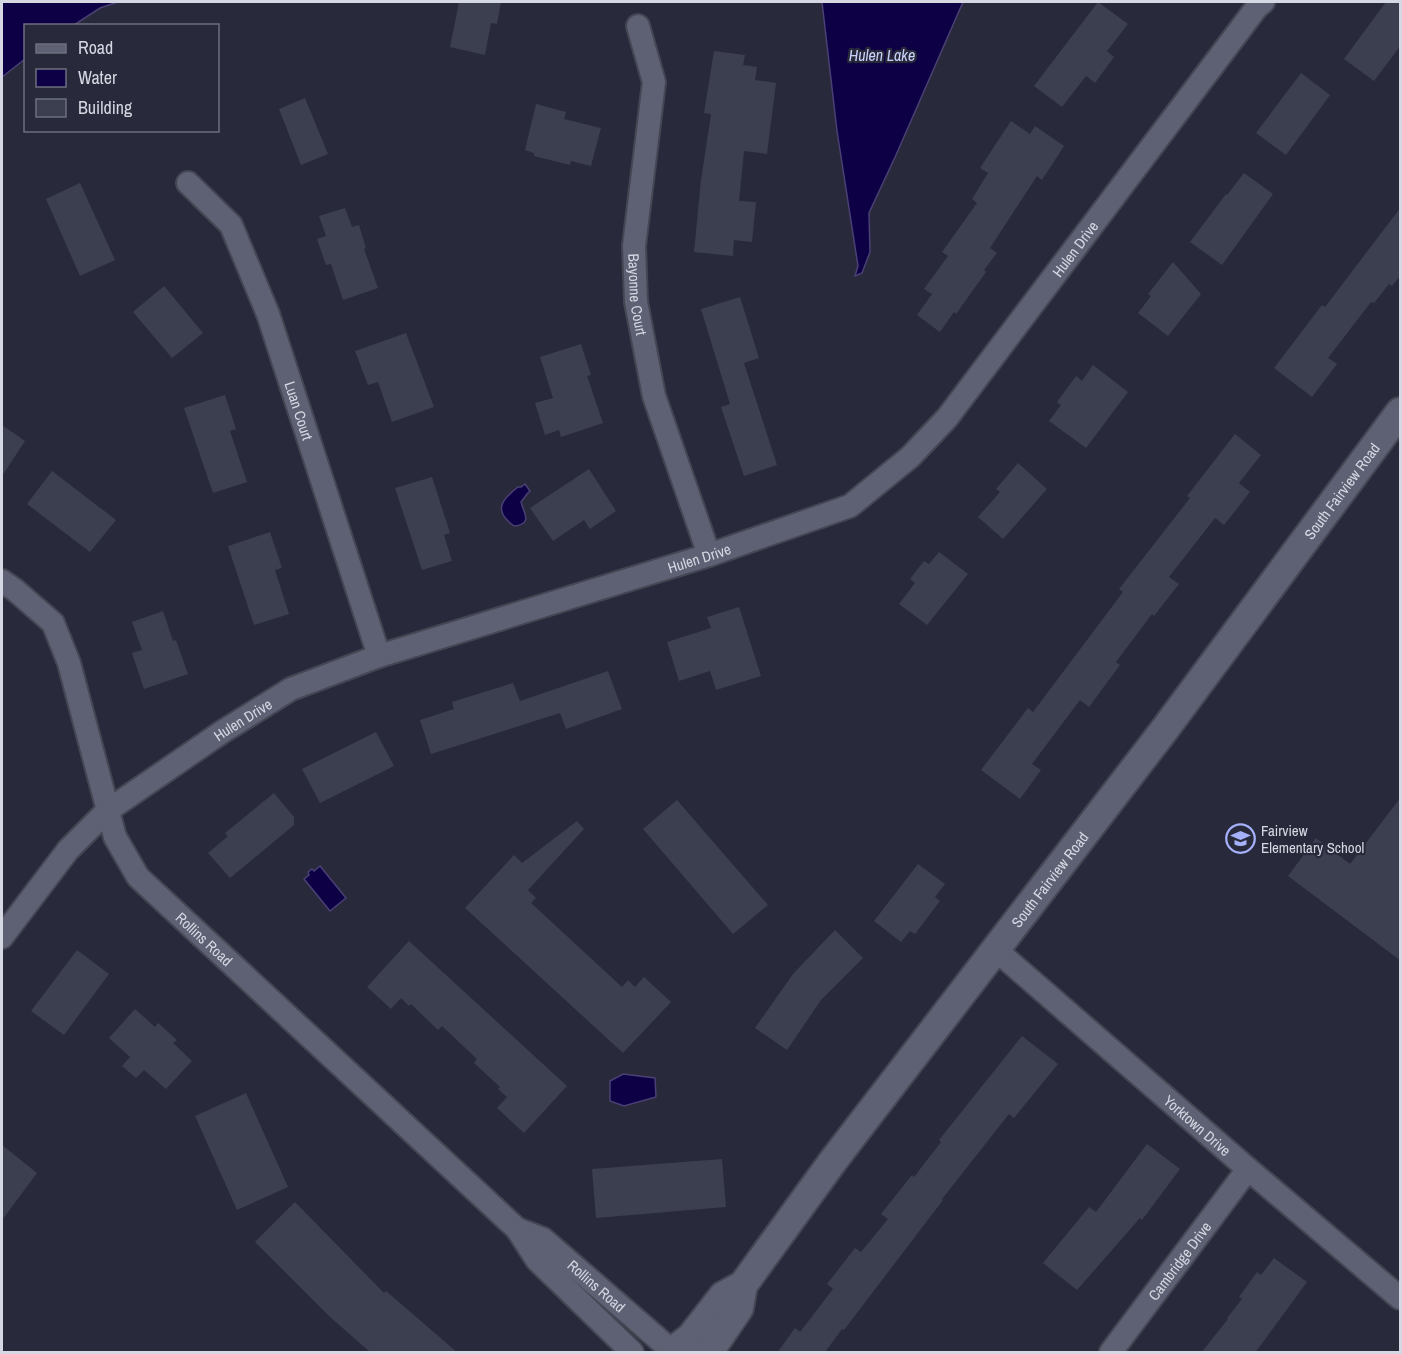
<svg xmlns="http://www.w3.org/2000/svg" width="1402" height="1354" font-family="'Archivo Narrow',sans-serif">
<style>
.water{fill:#0e0045;stroke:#4a4074;stroke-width:1.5}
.building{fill:#3c3f50}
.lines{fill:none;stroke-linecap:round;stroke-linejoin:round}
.minor-casing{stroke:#444653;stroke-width:26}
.tertiary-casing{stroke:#444653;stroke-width:32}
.minor{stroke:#5d6173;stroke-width:22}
.tertiary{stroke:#5d6173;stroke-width:28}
.labels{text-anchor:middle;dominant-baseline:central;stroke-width:4.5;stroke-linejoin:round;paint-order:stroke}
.street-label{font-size:15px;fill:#d5d7e2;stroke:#282a3b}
.poi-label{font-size:15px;fill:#d5d7e2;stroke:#282a3b;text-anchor:start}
.water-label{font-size:16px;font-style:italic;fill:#cad1fb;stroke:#282a3b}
</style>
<rect width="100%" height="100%" fill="#282a3b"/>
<g class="water">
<polygon points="2,2 118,2 100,8 74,25 26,26 25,59 2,77"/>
<polygon points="822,2 963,2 896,155 869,213 870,252 862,273 855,276 858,266 837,131"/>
<path d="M525,484l5,7 -3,3 -6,8c3,11 12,22 -7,24 -21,-15 -13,-26 4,-39h3z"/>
<polygon points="320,866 346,898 330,911 304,879 309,875 308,872 312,869 314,871"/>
<polygon points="623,1074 655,1078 656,1097 624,1106 610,1101 610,1081"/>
</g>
<g class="building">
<polygon points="459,2 501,2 497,24 491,23 485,55 450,47"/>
<polygon points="1098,2 1128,24 1107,51 1114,57 1095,83 1086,76 1062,107 1034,86"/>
<polygon points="1386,2 1401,2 1401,45 1374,81 1344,59"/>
<polygon points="714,51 745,55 743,65 757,67 755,80 776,83 767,154 744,151 739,201 756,202 752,242 734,240 733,256 694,252 701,180 711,114 704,113"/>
<polygon points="1301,73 1330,95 1286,155 1256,133"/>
<polygon points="305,98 328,154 301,165 279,109"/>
<polygon points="536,104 566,112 564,119 601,128 591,166 571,161 570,165 534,156 534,153 525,150"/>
<polygon points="1011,121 1030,134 1035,126 1064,146 1042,180 1037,176 990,248 997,253 984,270 986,272 956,314 954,312 940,332 917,315 932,294 924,289 948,256 942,252 977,203 972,199 988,173 980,168"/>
<polygon points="1244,173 1273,194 1222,265 1190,242 1226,194 1227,195"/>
<polygon points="80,183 115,260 80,276 46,199"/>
<polygon points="1401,207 1401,275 1392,286 1389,284 1374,303 1371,302 1328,358 1337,364 1312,397 1274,368 1322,305 1325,307"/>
<polygon points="345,208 352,227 359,225 366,248 364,249 378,288 343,300 331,264 326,265 317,239 326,236 319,216"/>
<polygon points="1173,262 1201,294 1168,336 1138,313 1151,296 1148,294"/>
<polygon points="164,286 203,333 172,358 133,312"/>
<polygon points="740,297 759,358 744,363 777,465 744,476 721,407 730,404 701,309"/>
<polygon points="406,333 434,407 392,422 378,382 368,385 355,351"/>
<polygon points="581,344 591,375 587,376 603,423 561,437 559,430 545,435 535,403 553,398 540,357"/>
<polygon points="1093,365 1128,392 1086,448 1049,421 1061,405 1057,402 1076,376 1082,381"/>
<polygon points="225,395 236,429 230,431 247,482 213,493 184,408"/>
<polygon points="2,425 25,441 2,476"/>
<polygon points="1235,434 1261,455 1239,483 1250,492 1224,525 1215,518 1169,577 1179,584 1154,616 1152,614 1116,662 1120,665 1089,707 1080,700 1032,764 1041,770 1020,799 981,770 1028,708 1033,712 1123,592 1119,589 1190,498 1187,496"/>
<polygon points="1018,463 1047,489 1003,539 978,517 1000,492 996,489"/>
<polygon points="589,469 616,511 590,529 584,520 553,541 530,508"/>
<polygon points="52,471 116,520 90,552 27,504"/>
<polygon points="432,477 450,533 444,535 452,561 422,570 395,488"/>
<polygon points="270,532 282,568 275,570 289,614 254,625 228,546"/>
<polygon points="939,552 968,574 927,625 899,604 915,583 910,579 924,561 929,564"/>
<polygon points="739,607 761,676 716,690 710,671 679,681 667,642 711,628 707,617"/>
<polygon points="163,611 173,641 176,640 188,674 144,689 132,653 142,650 132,622"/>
<polygon points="608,671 622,709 566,729 560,713 431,754 420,720 454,709 452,702 513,683 520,701"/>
<polygon points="376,732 394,766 320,803 302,769"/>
<polygon points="274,793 294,817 294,825 230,878 208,853 228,836 225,833"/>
<polygon points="1401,797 1401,961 1288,876 1316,838 1350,864"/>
<polygon points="677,800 768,905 733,934 643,829"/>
<polygon points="577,821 584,829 528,890 536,898 531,903 622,987 628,980 635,987 644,977 671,1002 623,1053 465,908 514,855 522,863"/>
<polygon points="918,864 945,884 935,897 940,901 915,934 910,931 901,942 874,921"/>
<polygon points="835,930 863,958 821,1000 787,1050 755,1028 793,974"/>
<polygon points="409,941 567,1086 524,1133 497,1108 507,1097 498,1089 500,1087 474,1063 477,1059 442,1026 438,1030 411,1004 409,1006 401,998 391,1009 367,987"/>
<polygon points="77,950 109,974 64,1035 31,1011"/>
<polygon points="135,1009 155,1027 158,1023 177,1040 173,1043 192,1061 166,1089 144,1070 136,1078 122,1066 130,1057 109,1038"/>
<polygon points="1022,1036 1058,1064 1014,1118 1009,1114 942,1199 943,1200 844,1330 842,1329 826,1351 828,1353 777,1353 795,1328 800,1332 833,1289 827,1284 855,1248 861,1252 888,1219 881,1214 912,1175 914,1177 941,1142 939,1140"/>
<polygon points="246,1093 288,1187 237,1210 195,1116"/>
<polygon points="1147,1144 1180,1169 1142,1220 1140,1218 1077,1290 1043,1263 1089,1207 1096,1212"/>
<polygon points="2,1145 37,1173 2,1220"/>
<polygon points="722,1159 726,1207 596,1218 592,1169"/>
<polygon points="295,1202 384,1293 386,1291 458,1353 371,1353 329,1316 255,1242"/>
<polygon points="1274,1258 1307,1282 1255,1353 1201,1353 1228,1319 1227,1318 1242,1299 1239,1297 1257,1272 1261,1275"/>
</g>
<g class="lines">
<defs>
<g id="minor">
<path id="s1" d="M638,26l16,56 -20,164 2,56 18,94 55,159"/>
<path id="s2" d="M188,183l43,42 37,89 111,342"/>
<path id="s3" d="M2,581l13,9 38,33 16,40 46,174 23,40 379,352 20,31 95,92"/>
<path id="s4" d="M2,937l66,-87 39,-39 115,-79 69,-43 88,-33 330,-101 141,-49 60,-49 37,-39 310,-411 6,-5"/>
<path id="s5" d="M996,950l252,219 152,129"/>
<path id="s6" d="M517,1229l26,10 128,111"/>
<path id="s7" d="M1111,1352l137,-183"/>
</g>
<g id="tertiary">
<polyline points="677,1348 691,1337 723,1296 743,1285"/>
<path id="s8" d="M709,1352l30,-44 4,-23 90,-124 332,-432 235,-317"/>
</g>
</defs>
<use href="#minor" class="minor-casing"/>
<use href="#tertiary" class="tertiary-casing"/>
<use href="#minor" class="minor"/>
<use href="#tertiary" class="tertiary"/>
</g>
<defs>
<symbol id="school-ring" viewBox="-11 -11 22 22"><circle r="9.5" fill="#282a3b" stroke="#a6b1fc" stroke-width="1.5"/><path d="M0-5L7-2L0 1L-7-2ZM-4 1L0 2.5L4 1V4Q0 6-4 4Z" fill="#a6b1fc"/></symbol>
</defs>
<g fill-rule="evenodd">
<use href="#school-ring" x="1224" y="822" width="33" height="33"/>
</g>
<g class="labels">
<g class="street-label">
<text stroke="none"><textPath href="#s4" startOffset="1317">Hulen Drive</textPath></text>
<text stroke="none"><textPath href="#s1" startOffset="272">Bayonne Court</textPath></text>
<text stroke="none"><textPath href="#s2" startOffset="258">Luan Court</textPath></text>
<text stroke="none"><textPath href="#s8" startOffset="1071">South Fairview Road</textPath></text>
<text stroke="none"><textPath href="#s4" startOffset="814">Hulen Drive</textPath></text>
<text stroke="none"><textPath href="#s4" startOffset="328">Hulen Drive</textPath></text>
<text stroke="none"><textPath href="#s8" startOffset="585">South Fairview Road</textPath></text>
<text stroke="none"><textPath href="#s3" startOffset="426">Rollins Road</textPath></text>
<text stroke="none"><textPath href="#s5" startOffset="267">Yorktown Drive</textPath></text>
<text stroke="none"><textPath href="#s7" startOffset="114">Cambridge Drive</textPath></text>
<text stroke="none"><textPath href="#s6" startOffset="99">Rollins Road</textPath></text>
</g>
<g class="poi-label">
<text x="1261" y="830">Fairview<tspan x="1261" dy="17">Elementary School</tspan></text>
</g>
<g class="water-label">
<text x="882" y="55">Hulen Lake</text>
</g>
</g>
<rect width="1402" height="1354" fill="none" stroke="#d5d7e2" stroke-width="6"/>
<rect x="24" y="24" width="195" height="108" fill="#282a3b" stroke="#6d6f7e" stroke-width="1.5"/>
<rect x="36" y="44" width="30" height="9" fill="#5d6173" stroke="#6d6f7e" stroke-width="1.5"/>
<text x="78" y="54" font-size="18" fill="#d5d7e2">Road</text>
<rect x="36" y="69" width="30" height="18" fill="#0e0045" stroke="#6d6f7e" stroke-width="1.5"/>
<text x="78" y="84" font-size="18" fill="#d5d7e2">Water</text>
<rect x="36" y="99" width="30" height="18" fill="#3c3f50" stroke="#6d6f7e" stroke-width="1.5"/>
<text x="78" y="114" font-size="18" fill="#d5d7e2">Building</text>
</svg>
